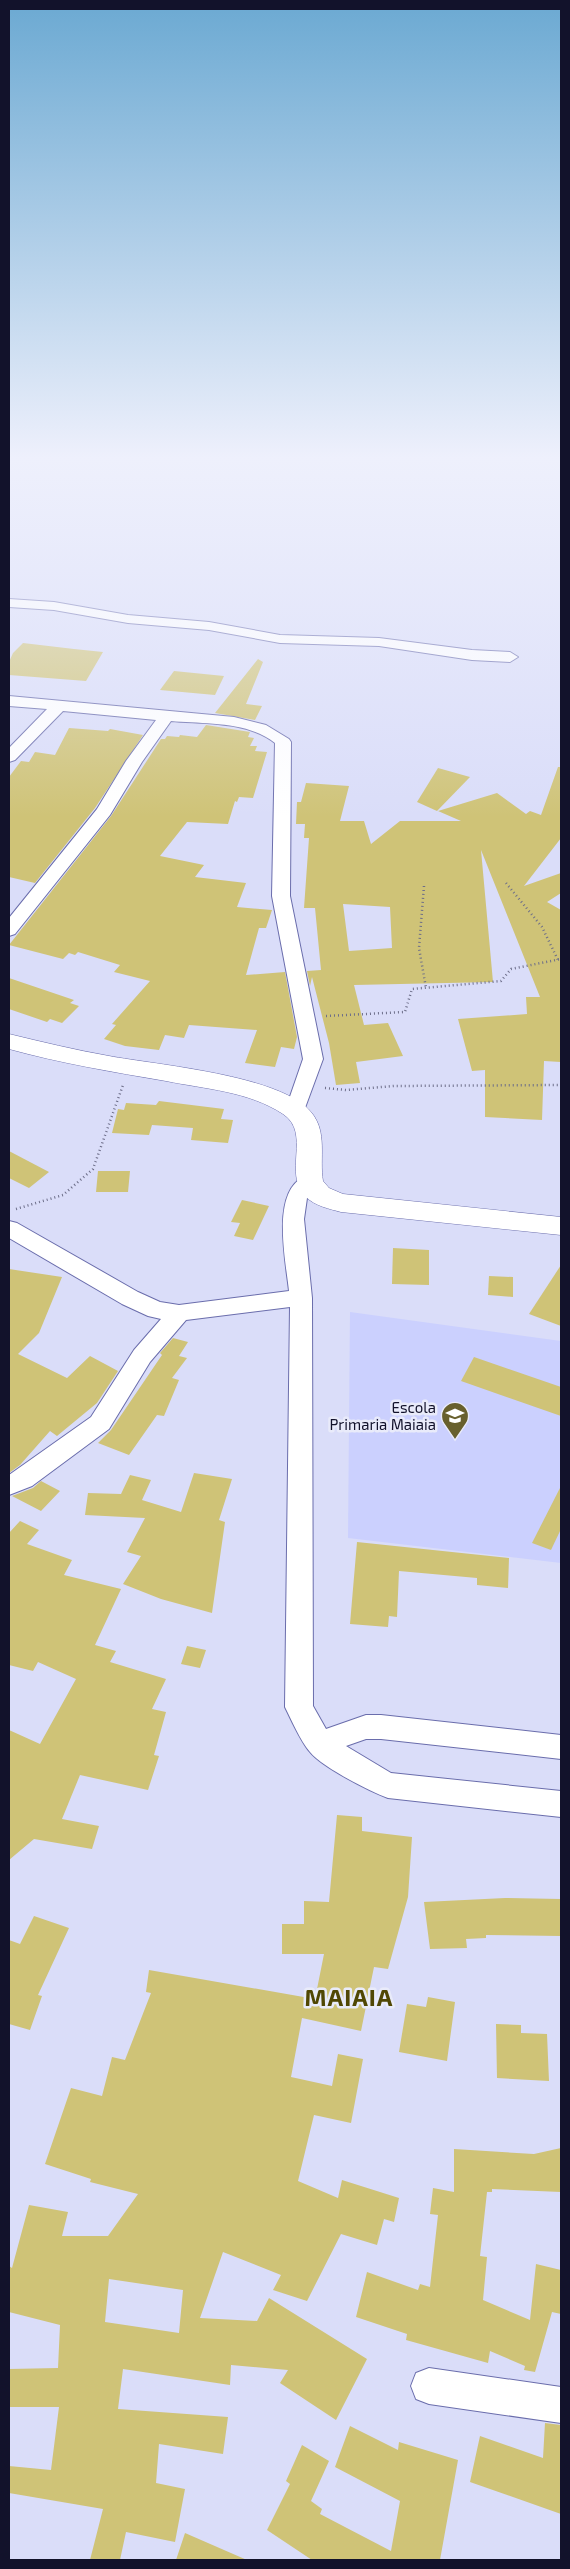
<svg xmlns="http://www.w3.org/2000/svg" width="570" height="2569" font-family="'Exo 2',sans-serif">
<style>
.built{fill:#cbd0fe}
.building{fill:#cfc377;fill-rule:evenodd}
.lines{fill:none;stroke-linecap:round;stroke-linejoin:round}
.street-casing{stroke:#6a6dac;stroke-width:2}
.secondary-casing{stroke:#6a6dac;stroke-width:1}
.path{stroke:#6d6e89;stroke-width:2.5;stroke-dasharray:1 3;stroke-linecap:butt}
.street{fill:#fff;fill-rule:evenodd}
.secondary{fill:#fff;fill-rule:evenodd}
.labels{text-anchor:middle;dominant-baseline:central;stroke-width:5;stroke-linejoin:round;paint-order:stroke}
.poi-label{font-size:15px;fill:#12122b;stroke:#e9ebfa;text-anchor:end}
.near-district-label{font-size:24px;font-weight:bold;letter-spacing:1px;fill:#504704;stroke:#e9ebfa}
</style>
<rect width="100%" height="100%" fill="#daddf9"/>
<polygon class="built" points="350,1312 561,1341 561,1563 348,1538"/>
<g class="building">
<polygon points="23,643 74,649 103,652 86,681 9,675 9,662 13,653"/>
<polygon points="258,659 263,662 246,704 262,706 255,720 215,713"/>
<polygon points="174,671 224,676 215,695 160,690"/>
<polygon points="206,725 250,732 248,737 254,738 250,746 257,746 255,751 267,752 253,798 239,797 237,802 235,801 228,824 187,822 160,856 204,865 195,877 246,883 237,907 272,910 266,928 259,928 246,975 285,972 297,1037 294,1049 281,1047 275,1067 245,1063 257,1030 189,1025 184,1038 165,1035 159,1050 125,1046 104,1039 116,1025 112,1024 150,981 114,972 120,965 78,952 75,955 69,953 63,959 9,945 111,816 161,739 165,739 167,736 179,737 180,735 197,737"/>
<polygon points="69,728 108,731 110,729 143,735 95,808 35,883 9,877 9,777 21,761 29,762 35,752 55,755"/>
<path d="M558,767h3v71l-37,48 37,-13v20l-14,9 14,8v152l-17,-1 -2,59 -57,-3v-47l-13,1 -14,-52 69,-5 -1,-17h14l-59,-147 12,132 -139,3 10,40 24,-2 15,33 -47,6 4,21 -24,2 -7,-42 -17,-66 -2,9 -3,-15 14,-1 -6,-62h-11l5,-70h-5l1,-14h-9l1,-22h4l5,-19 43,3 -9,35h24l7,23 29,-23h61l-23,-10 59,-18 29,21 4,-3 11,4zM343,904l47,3 2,41 -43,3z"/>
<polygon points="438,768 470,777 437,811 417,802"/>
<polygon points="9,978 74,1000 70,1003 79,1006 62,1023 50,1019 47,1022 9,1009"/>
<polygon points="159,1101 224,1109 221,1119 233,1120 228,1143 191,1140 193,1128 152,1125 149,1135 112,1133 118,1109 124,1110 126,1103 156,1105"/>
<polygon points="9,1151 49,1172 29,1188 9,1178"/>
<polygon points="98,1171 130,1171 128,1192 96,1192"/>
<polygon points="242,1200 269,1206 253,1240 234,1236 240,1223 231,1222"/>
<polygon points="393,1248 429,1250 429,1285 392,1284"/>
<polygon points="561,1265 561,1326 529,1314"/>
<polygon points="9,1269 62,1277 39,1333 18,1354 67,1378 90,1356 118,1371 97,1403 57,1436 50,1431 20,1465 9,1473"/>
<polygon points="489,1276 513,1277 513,1297 488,1295"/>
<polygon points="173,1338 188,1342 179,1356 187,1358 172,1378 179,1380 164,1416 157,1415 129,1455 98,1443 111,1430 162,1355 160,1353"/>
<polygon points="474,1357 561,1387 561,1416 461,1381"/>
<polygon points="194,1473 232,1479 219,1520 225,1522 212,1613 161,1599 123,1584 141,1556 127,1552 145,1518 85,1515 88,1493 121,1494 130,1475 151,1480 142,1500 181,1512"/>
<polygon points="41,1481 60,1491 41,1511 12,1496 33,1488"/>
<polygon points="561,1486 561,1529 551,1550 532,1543"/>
<polygon points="20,1521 39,1530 27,1544 72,1560 64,1575 121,1589 95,1645 116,1651 110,1662 166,1679 152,1709 166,1712 154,1755 159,1756 148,1790 80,1775 62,1819 99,1826 92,1849 34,1839 9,1860 9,1730 40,1744 76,1679 38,1662 33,1671 9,1665 9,1533"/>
<polygon points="357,1542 509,1558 508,1588 477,1585 477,1578 399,1571 397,1617 389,1616 388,1627 350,1624"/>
<polygon points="187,1646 206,1650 200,1668 181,1664"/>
<path d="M337,1815l25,2v14l50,6 -4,60 -20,72 -14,-2 -13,64 -59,-13 -11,59 41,9 6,-32 25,5 -12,64 -37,-8 -16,66 40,17 4,-18 57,18 -5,24 -10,-3 -7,26 -36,-11 -34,67 -34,-11 8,-15 -58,-23 -23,66 57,3 12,-23 98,61 -31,61 -56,-37 8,-13 -57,-5 -1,20 -107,-16 -5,40 110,8 -5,37 -64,-10 -3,39 29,6 -10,53 -49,-10 -6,28h-30l13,-51 -94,-16v-27l42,4 8,-63h-50v-38l49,-1 2,-43 -51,-13v-46l3,2 17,-63 39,7 -6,24h46l30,-42 -48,-12 1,-3 -46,-15 26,-76 31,8 10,-39 13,3 26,-67 -5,-1 3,-22 166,29 9,-45h-42v-30h22v-23l25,1zM109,2279l74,11 -4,43 -74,-11z"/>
<polygon points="505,1898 561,1899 561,1936 486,1935 486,1938 466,1939 467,1948 430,1949 424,1902"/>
<polygon points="34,1916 69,1928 38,1995 42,1996 30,2030 9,2024 9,1940 20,1944"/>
<polygon points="428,1997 455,2002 447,2061 399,2052 407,2004 426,2007"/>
<polygon points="496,2024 521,2025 521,2033 547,2034 549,2081 497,2078"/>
<polygon points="561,2148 561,2192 492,2189 492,2192 487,2192 480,2256 487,2257 483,2300 530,2320 536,2264 561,2270 561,2314 552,2312 535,2372 524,2370 525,2366 490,2351 488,2363 406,2340 407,2334 356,2317 367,2272 418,2290 420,2284 430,2287 438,2215 430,2214 433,2188 454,2192 454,2149 534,2154"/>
<polygon points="545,2423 561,2425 561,2514 470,2482 480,2436 543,2458"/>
<polygon points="350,2426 398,2450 399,2442 458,2460 440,2560 312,2560 267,2530 290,2484 286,2481 302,2445 329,2461 311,2501 322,2509 320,2514 391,2551 400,2501 335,2467"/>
<polygon points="185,2533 247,2560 176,2560"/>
</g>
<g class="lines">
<defs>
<g id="street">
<polygon points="9,599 54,602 128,615 209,622 280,635 379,638 472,650 510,652 518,657 510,662 472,660 379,646 280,643 209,630 128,623 54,610 9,607"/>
<path d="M9,696l225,21 32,8 23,14 2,3 -1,154 33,163 -21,57 -7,2 -7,-2 -3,-5 18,-52 -31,-163 3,-153c-27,-22 -71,-19 -104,-22l-29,41 -32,53 -95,119 -6,2v-18l88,-109 29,-48 30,-41 -93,-9 -48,49 -6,2v-14l38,-39 -38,-3z"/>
<path d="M309,1175l8,2 3,5 -13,16 -3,21 8,79 1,408 13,23 40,-14h15l180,20v24l-180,-20h-15l-20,7 45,27 170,18v26l-173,-19c-19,-7 -66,-31 -78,-46 -10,-12 -18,-31 -25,-45l5,-400 -104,13 -36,42 -41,67 -77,57 -23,9v-20l82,-58 43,-67 27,-31 -13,-3 -26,-12 -113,-66v-17l8,2 121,69 22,10 19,3 110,-14c-3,-30 -20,-105 20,-116z"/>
<polygon points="429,2368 561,2387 561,2423 429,2404 416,2399 411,2386 416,2373"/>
</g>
<path id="secondary" d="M9,1034c33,8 66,16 100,22 48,9 171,19 202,56 17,20 8,46 12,69l6,7 14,6 218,23v18l-220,-23c-11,-3 -26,-6 -35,-15 -24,-23 6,-64 -23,-83 -35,-23 -78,-25 -117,-33 -53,-9 -106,-18 -157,-32z"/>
</defs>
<use href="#street" class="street-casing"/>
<use href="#secondary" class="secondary-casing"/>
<g class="path">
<polyline points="506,883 542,927 558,960"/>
<polyline points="424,886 419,948 426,988"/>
<polyline points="326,1016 405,1012 412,989 501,981 511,969 561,959"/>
<polyline points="325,1088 346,1090 394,1086 561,1085"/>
<polyline points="16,1209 63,1195 93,1169 123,1085"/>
</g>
<use href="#street" class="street"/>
<use href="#secondary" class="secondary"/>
</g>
<linearGradient id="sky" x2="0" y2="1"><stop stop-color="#6ba9d2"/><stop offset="0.56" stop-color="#eef0fc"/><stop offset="1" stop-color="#eef0fc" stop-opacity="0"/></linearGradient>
<rect width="570" height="817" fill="url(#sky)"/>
<defs>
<symbol id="school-pin" viewBox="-11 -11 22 30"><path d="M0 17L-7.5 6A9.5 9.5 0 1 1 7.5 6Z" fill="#68602d" stroke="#e9ebfa"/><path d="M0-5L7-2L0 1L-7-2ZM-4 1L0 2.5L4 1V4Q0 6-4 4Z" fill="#fff"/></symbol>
</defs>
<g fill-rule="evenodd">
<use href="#school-pin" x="439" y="1400" width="32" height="43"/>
</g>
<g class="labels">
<g class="poi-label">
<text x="436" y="1407">Escola<tspan x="436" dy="17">Primaria Maiaia</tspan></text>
</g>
<g class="near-district-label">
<text x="349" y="1996">MAIAIA</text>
</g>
</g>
<rect width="570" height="2569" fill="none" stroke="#12122b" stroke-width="20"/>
</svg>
